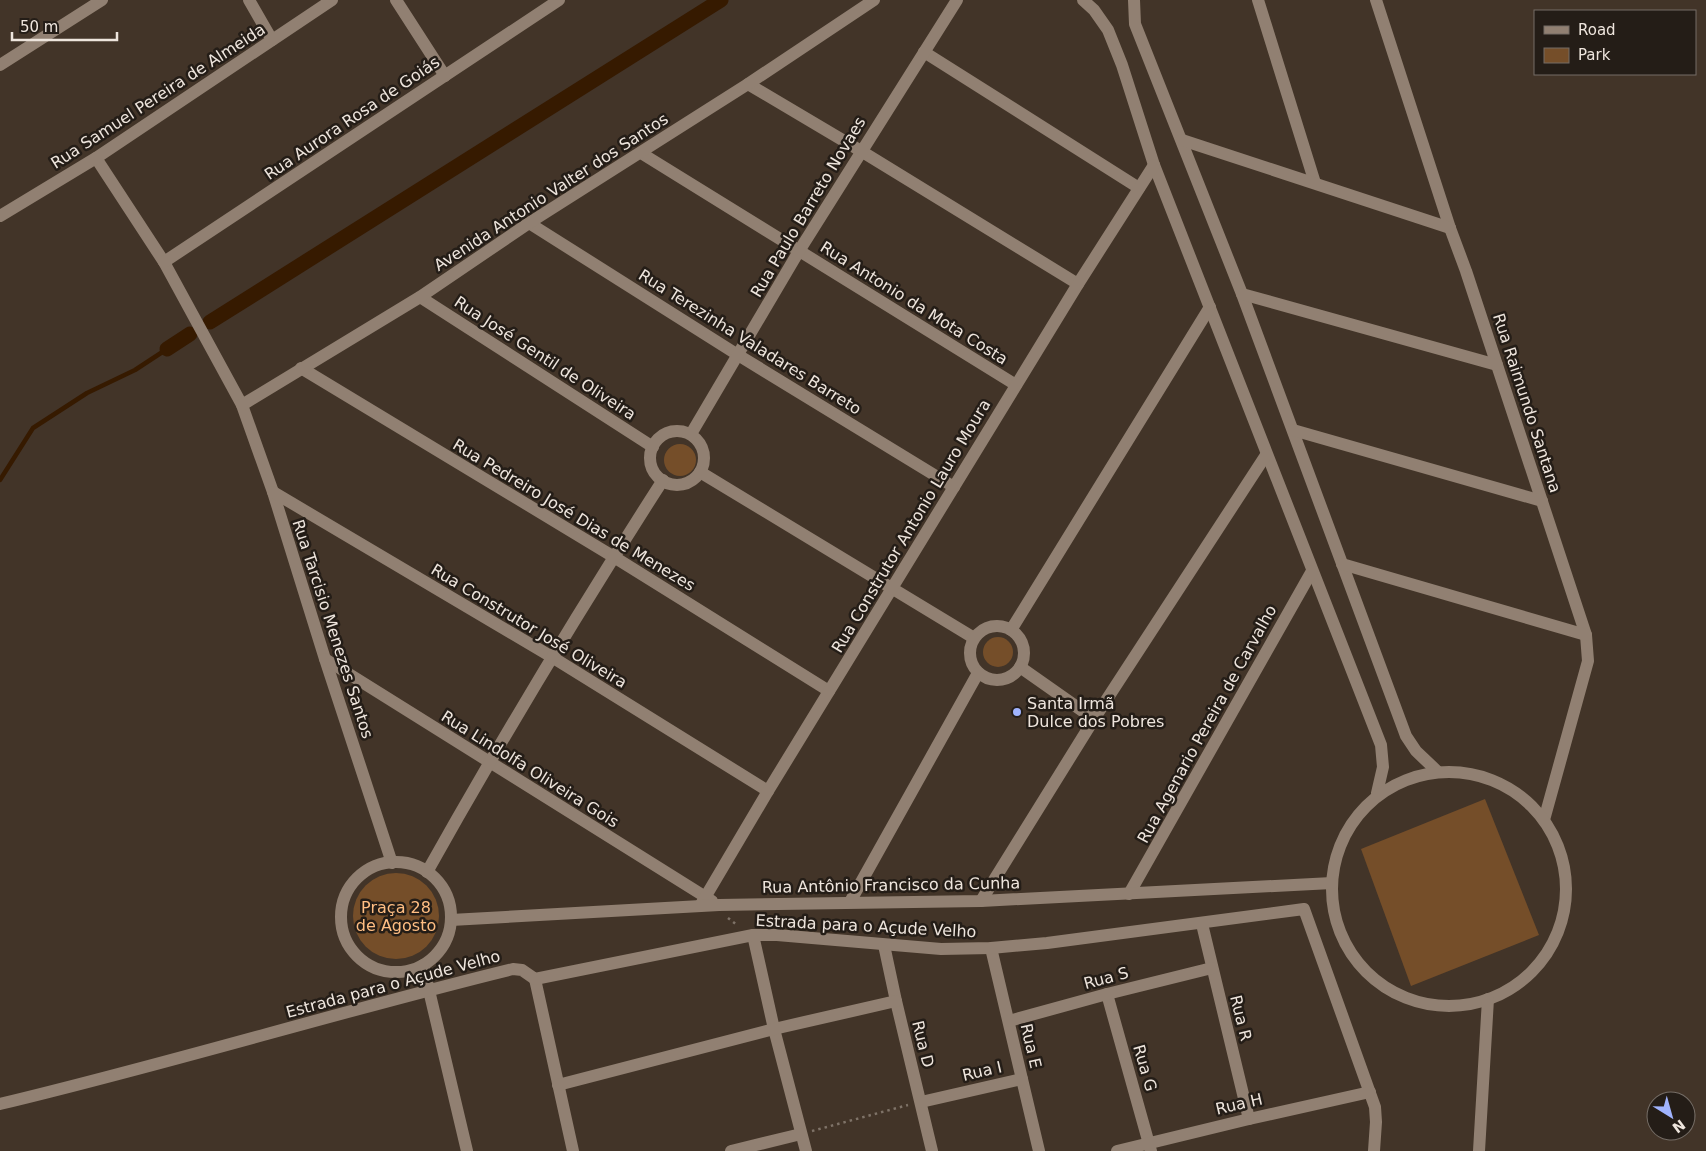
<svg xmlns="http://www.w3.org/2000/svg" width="1706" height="1151" font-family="'DejaVu Sans',sans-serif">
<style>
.green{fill:#754e29}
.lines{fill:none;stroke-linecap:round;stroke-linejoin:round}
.stream{stroke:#361a00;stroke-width:4.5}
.canal{stroke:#361a00;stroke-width:15}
.path{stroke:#7f7368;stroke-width:2.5;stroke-dasharray:2.5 4;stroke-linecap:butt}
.street{stroke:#918072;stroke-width:12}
.poi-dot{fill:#a0b3fd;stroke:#241d17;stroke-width:2}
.labels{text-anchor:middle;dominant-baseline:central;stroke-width:5;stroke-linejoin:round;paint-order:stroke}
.street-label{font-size:16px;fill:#eee5dd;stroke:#241d17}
.poi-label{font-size:16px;fill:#eee5dd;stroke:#241d17;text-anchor:start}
.park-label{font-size:16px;fill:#ffbe83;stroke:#241d17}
</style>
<rect width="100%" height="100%" fill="#423428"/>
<g class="green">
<circle cx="680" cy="460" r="16"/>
<circle cx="998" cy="652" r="15"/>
<polygon points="1485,799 1539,935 1411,986 1361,849"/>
<circle cx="396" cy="916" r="43"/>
</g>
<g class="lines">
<polyline class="stream" points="0,480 33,428 87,393 135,370 167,349"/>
<g class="canal">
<polyline points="210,322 721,0"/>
<polyline points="167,349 190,334"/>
</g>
<g class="path">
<polyline points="728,918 737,925"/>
<polyline points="812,1131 908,1105"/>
</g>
<g class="street">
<polyline points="249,0 272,40"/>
<polyline points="396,0 445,76"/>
<polyline points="1083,0 1094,10 1108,30 1122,65 1154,165 1381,745 1383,767 1377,793"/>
<polyline points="1134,0 1135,24 1242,294 1406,736 1416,751 1437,771"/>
<polyline points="1258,0 1315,183"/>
<polyline points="1376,0 1450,228 1466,271 1586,635 1588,661 1544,820"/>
<polyline points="924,52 1139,188"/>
<polyline points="0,65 102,0"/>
<polyline points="748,84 861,151 1078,284"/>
<polyline points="1182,140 1450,228"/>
<polyline points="641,153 1016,385"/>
<polyline points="96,158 164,262 242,405 273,492 325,659 392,863"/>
<polyline points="0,216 96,158 332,0"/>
<polyline points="529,223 738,355 954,487"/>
<polyline points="164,262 559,0"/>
<polyline points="1242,294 1497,365"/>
<polyline points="420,297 653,447"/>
<polyline points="301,368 614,557 829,691"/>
<polyline points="242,405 420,297 529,223 748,84 874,0"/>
<polyline points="1293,430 1542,501"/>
<circle cx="677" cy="458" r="27"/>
<polyline points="691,434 799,251 957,0"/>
<polyline points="700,472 974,638"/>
<polyline points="273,492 552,657 768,791"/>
<polyline points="1342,564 1586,635"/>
<circle cx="997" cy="653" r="27"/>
<polyline points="1011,630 1210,307"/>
<polyline points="325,659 712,901"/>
<polyline points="1020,667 1094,719"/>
<circle cx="1449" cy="889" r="117"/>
<circle cx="396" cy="917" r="55"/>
<path d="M427,872c75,-134 153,-263 236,-392"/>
<polyline points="1129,894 1312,571"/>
<polyline points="981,901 1094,719 1266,455"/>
<polyline points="850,902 978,673"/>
<polyline points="700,906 768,791 1078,284 1154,165"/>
<polyline points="451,920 719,905 981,901 1332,883"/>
<polyline points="1202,924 1249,1119"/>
<polyline points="753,935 774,1029 806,1151"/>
<polyline points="884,945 896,1001 932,1151"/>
<polyline points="991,948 1039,1151"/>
<polyline points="423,965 467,1151"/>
<polyline points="535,979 573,1151"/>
<polyline points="1107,994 1151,1151"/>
<polyline points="1009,1021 1107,994 1212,968"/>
<polyline points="558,1085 774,1029 896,1001"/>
<polyline points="921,1102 1022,1079"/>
<path d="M0,1104c172,-41 341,-93 513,-135l9,1 13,9 218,-44h24l164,14 50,-1 56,-5 257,-34 71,198 1,15 -2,29"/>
<polyline points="731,1151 801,1134"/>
<polyline points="1117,1151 1249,1119 1370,1092"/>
<polyline points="1479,1151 1488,999"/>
</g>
</g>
<circle class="poi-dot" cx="1017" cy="712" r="5"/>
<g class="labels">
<g class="street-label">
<text transform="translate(158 96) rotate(-33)">Rua Samuel Pereira de Almeida</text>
<text transform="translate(352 118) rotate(-34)">Rua Aurora Rosa de Goiás</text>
<text transform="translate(551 192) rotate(-33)">Avenida Antonio Valter dos Santos</text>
<text transform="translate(808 207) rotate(-59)">Rua Paulo Barreto Novaes</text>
<text transform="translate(914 303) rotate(32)">Rua Antonio da Mota Costa</text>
<text transform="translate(750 342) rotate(32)">Rua Terezinha Valadares Barreto</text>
<text transform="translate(545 358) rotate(33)">Rua José Gentil de Oliveira</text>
<text transform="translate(1527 403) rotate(72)">Rua Raimundo Santana</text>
<text transform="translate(574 515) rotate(31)">Rua Pedreiro José Dias de Menezes</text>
<text transform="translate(911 526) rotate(-59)">Rua Construtor Antonio Lauro Moura</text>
<text transform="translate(529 626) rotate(31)">Rua Construtor José Oliveira</text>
<text transform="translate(333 629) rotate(72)">Rua Tarcisio Menezes Santos</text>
<text transform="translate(1207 724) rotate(-61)">Rua Agenario Pereira de Carvalho</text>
<text transform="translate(530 769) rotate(32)">Rua Lindolfa Oliveira Gois</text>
<text transform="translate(891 885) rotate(-1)">Rua Antônio Francisco da Cunha</text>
<text transform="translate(866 926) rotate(3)">Estrada para o Açude Velho</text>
<text transform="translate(1106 978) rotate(-15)">Rua S</text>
<text transform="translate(393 984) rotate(-15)">Estrada para o Açude Velho</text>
<text transform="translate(1241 1018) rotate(76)">Rua R</text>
<text transform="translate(923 1044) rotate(76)">Rua D</text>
<text transform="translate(1031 1046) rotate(77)">Rua E</text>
<text transform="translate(1145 1068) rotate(74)">Rua G</text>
<text transform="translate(982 1071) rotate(-13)">Rua I</text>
<text transform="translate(1239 1104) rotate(-13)">Rua H</text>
</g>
<g class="poi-label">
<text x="1027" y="703">Santa Irmã<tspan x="1027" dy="18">Dulce dos Pobres</tspan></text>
</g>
<g class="park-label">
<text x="396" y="907">Praça 28<tspan x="396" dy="18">de Agosto</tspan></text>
</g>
</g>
<rect x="1534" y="10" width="162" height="65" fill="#241d17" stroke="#756d66"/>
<rect x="1544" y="26" width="25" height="8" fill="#918072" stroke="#756d66"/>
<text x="1578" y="35" font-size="15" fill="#eee5dd">Road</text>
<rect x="1544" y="48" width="25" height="15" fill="#754e29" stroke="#756d66"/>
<text x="1578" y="60" font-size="15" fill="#eee5dd">Park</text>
<g transform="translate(1671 1116) rotate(143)"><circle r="24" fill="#241d17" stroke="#756d66"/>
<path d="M0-4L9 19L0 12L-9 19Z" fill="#a0b3fd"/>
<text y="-8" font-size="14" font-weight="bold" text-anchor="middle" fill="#eee5dd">N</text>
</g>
<path d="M12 32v8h105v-8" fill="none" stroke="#eee5dd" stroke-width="2.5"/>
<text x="20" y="32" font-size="15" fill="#eee5dd" stroke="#241d17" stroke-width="4" paint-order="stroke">50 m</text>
</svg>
